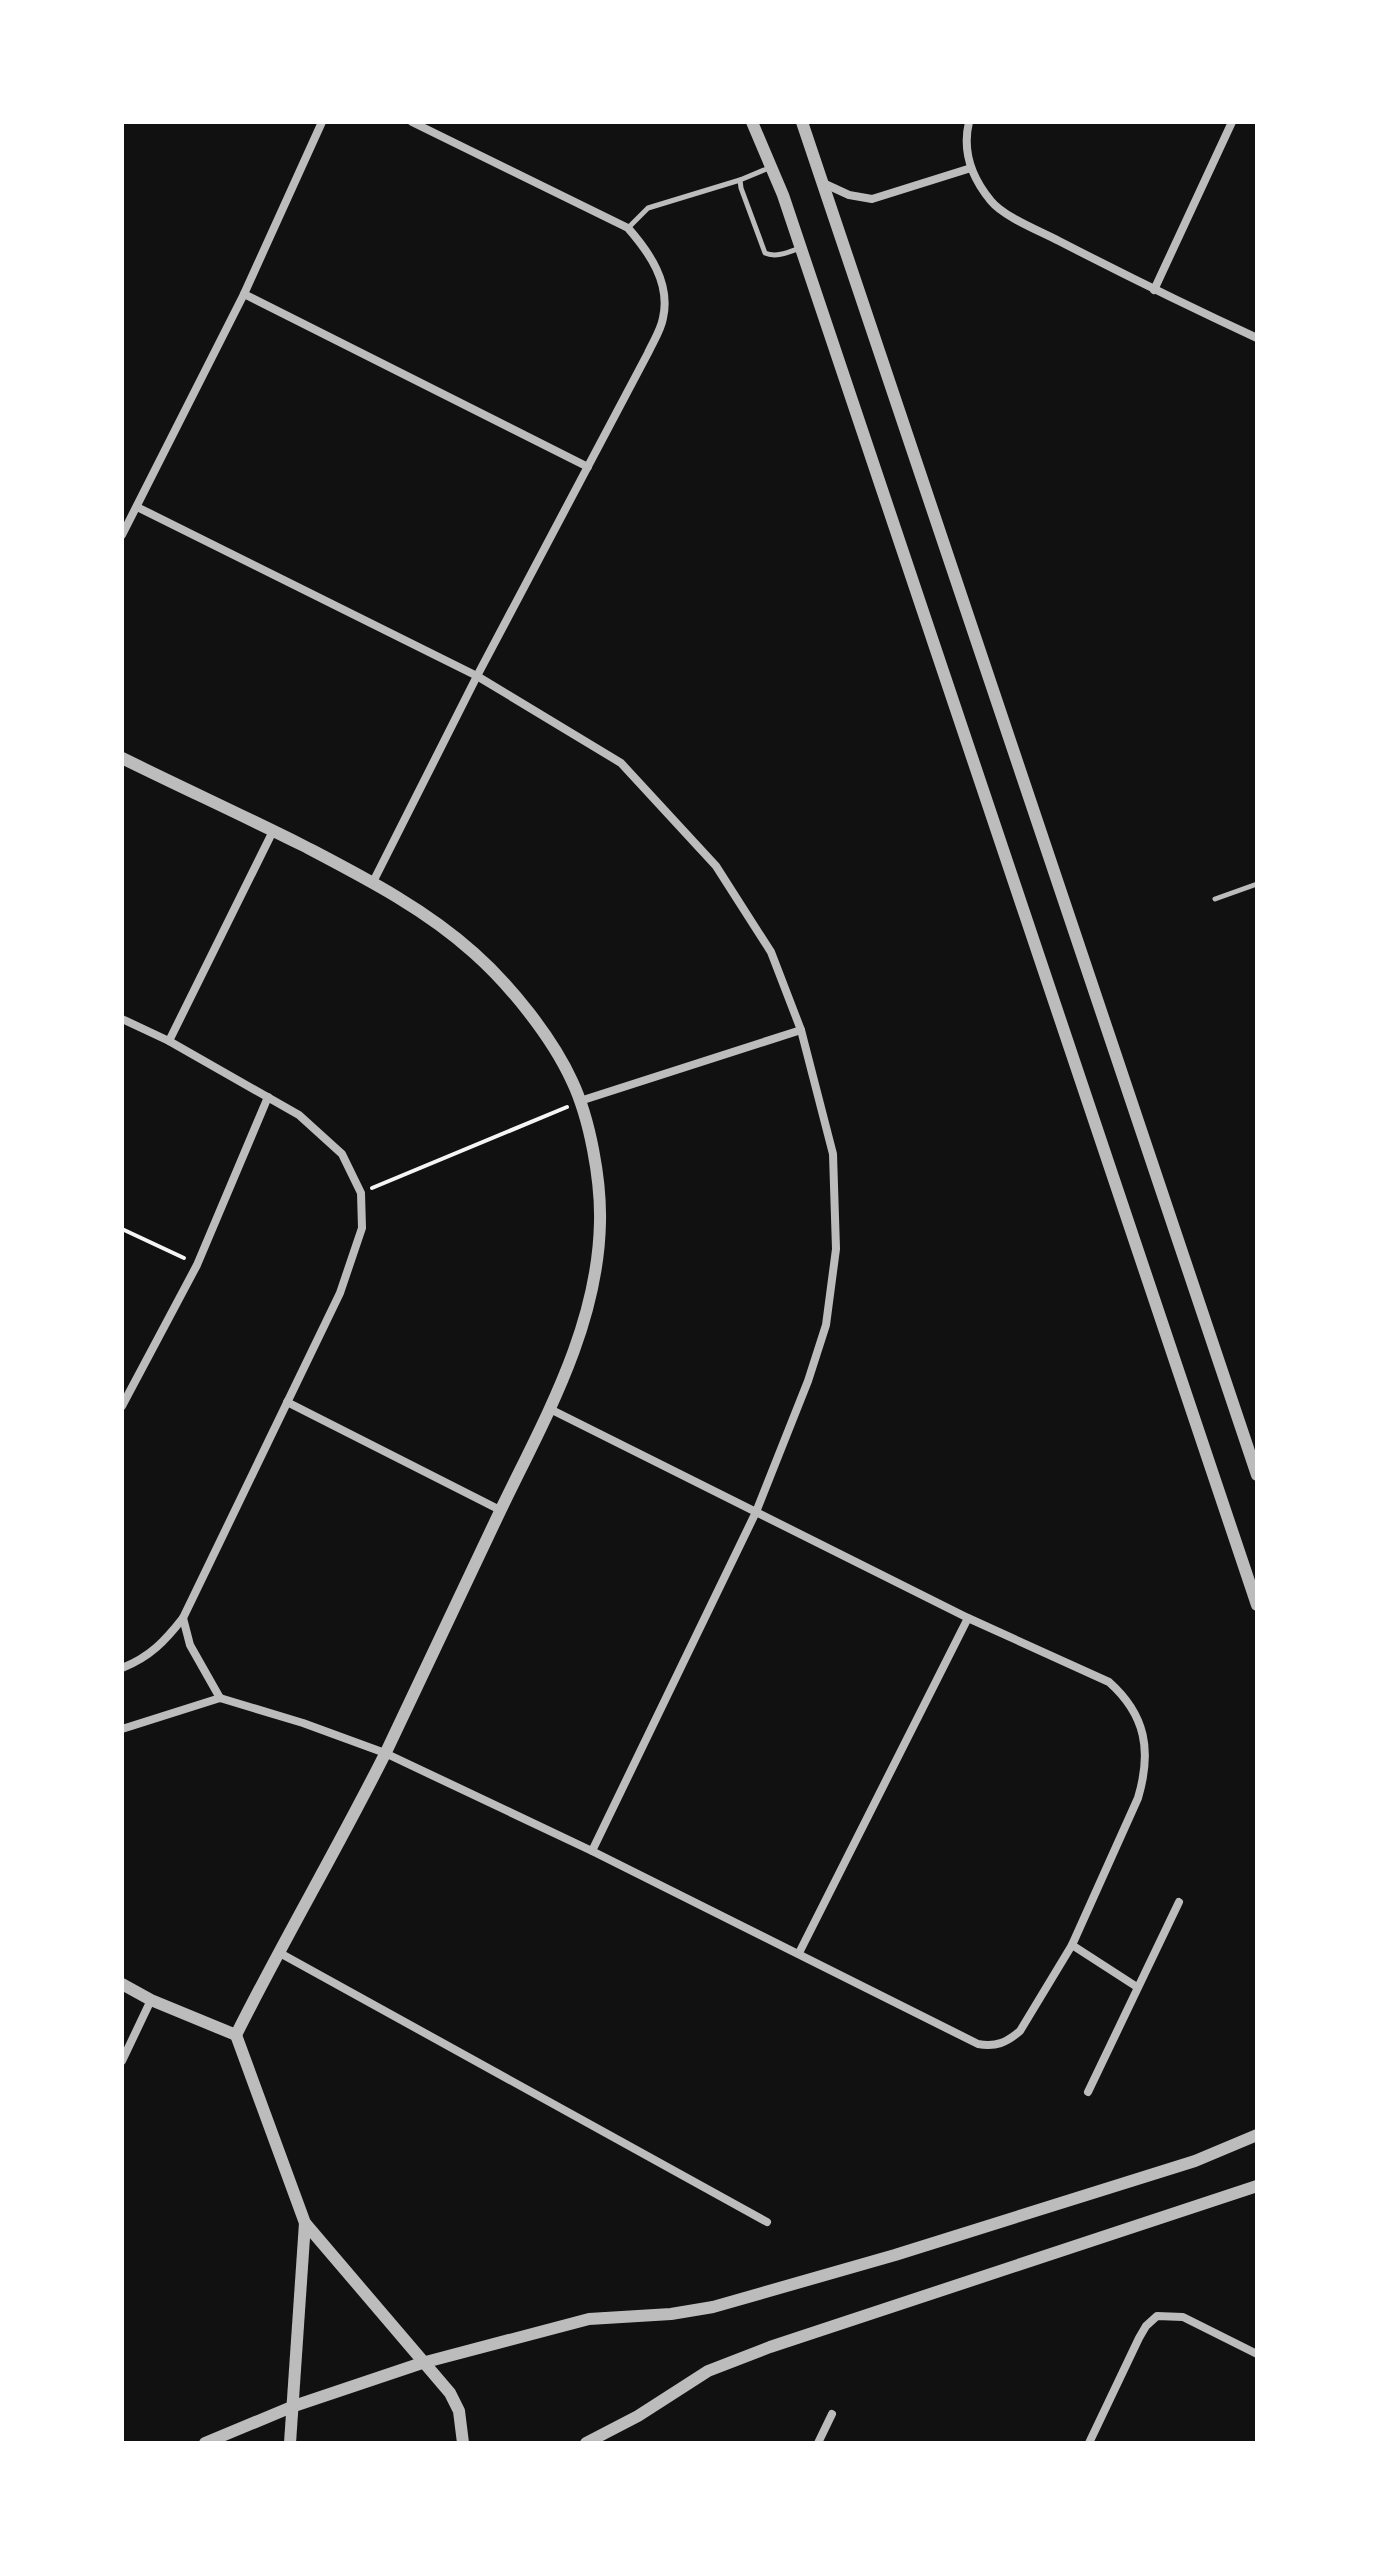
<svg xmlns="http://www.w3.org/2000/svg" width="1379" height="2565" font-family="'Noto Sans',sans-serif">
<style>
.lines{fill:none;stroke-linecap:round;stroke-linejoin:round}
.path{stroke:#f5f5f5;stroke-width:4}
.service{stroke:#bcbcbc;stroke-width:5}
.minor{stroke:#bcbcbc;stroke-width:8}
.tertiary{stroke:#bcbcbc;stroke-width:12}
</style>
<rect width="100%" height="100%" fill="#111"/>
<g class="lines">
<g class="path">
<polyline points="372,1188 567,1107"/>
<polyline points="122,1229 184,1258"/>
</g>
<g class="service">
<path d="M769,168l-29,12 1,8 24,65c11,5 24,-1 35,-5"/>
<polyline points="628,228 648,208 740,180"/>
<polyline points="1215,899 1257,884"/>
</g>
<g class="minor">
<path d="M969,122c-7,29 3,56 22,79 13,16 49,30 68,40 66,34 131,66 198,97"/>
<polyline points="823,183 849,195 872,199 971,168"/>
<polyline points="1154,290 1232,122"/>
<polyline points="244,294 588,467"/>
<polyline points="137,507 477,676 621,763 716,866 771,952 801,1030 833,1154 836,1249 826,1325 808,1381 756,1512 592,1851"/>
<polyline points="122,535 244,294 322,122"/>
<path d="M373,882l104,-206 171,-323c5,-11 13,-23 15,-35 8,-35 -14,-66 -35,-90l-216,-106"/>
<path d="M122,1019l47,22 130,74 43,39 19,39 1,35 -22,65 -157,325c-18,23 -33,39 -61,50"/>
<polyline points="169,1041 273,831"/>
<polyline points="580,1101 801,1030"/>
<polyline points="287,1402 500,1510"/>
<polyline points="122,1406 197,1265 268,1097"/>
<polyline points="183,1618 190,1645 220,1698"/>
<path d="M122,1729l98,-31 83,25 82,30 207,98 386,193c18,3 28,-1 42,-13l52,-86 66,-147c14,-47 8,-83 -29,-116l-141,-64 -418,-209"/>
<polyline points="1072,1945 1137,1987"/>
<polyline points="278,1952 767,2222"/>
<polyline points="799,1953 968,1618"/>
<polyline points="122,2061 151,2000"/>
<polyline points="1088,2092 1179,1902"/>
<polyline points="818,2443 832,2414"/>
<polyline points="1089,2443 1139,2338 1146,2326 1157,2316 1183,2317 1257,2354"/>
</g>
<g class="tertiary">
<polyline points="752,122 783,195 1257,1605"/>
<polyline points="802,122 1257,1475"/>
<path d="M122,758c61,30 122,58 182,88 59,31 120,62 170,107 36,32 78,84 98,128 18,38 29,99 28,141 -2,110 -61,206 -106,302 -36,75 -71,151 -107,226 -48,96 -103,189 -151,285"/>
<polyline points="122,1984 151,2000 236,2035"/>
<polyline points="236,2035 305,2223 450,2393 459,2411 463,2443"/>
<polyline points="205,2443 294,2406 422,2363 589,2319 671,2314 713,2307 895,2255 1195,2161 1257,2135"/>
<polyline points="290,2443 305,2223"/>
<polyline points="586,2443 638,2416 708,2371 770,2347 1257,2186"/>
</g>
</g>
<rect width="1379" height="2565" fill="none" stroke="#ffffff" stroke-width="248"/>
</svg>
